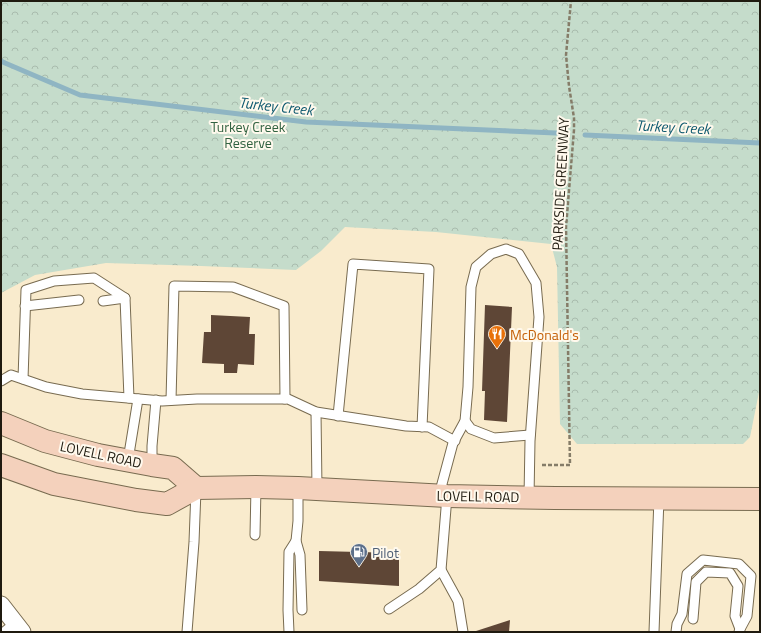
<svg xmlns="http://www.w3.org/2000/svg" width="761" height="633" font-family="'Titillium Web',sans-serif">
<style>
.park{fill:url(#park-crowns)}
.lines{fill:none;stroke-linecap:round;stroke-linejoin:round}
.stream{stroke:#8fb5c3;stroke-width:5}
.building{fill:#5e4636}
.service-casing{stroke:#786b50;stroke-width:11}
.minor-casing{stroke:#786b50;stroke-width:19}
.secondary-casing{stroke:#786b50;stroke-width:24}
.path{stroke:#857c68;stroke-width:2.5;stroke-dasharray:4 2;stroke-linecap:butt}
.service{stroke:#fff;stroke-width:9}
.minor{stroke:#fff;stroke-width:17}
.secondary{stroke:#f4d1bc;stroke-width:22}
.labels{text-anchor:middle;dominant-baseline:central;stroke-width:4;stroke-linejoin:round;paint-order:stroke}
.park-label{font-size:14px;fill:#326241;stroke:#fff9ed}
.street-label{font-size:14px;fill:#1f1a0f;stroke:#fff9ed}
.food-label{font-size:14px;fill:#c56008;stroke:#fff9ed;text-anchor:start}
.service-label{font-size:14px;fill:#4e5e75;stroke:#fff9ed;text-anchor:start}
.water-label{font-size:15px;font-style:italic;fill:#0e596f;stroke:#fff9ed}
</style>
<defs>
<pattern id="park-crowns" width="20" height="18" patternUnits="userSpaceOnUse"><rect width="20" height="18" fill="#c5dccb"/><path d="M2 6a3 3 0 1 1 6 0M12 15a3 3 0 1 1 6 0" fill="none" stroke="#a9bcad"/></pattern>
</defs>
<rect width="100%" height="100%" fill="#f9ebcd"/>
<polygon class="park" points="1,1 760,1 760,379 759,392 750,437 743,444 577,444 560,424 557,267 551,244 436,232 345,227 321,251 296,270 201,266 106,263 35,275 1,293"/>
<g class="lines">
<g class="stream">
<polyline points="1,61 5,63 80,95 306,122 556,133"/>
<polyline points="585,135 760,143"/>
</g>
</g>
<g class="building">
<polygon points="485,305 512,307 507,422 484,420 485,391 482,391"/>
<polygon points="211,315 250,317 249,334 255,334 254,365 238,364 237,373 224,373 224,364 202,363 204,332 211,332"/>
<polygon points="319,551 399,553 399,586 319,581"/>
<polygon points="510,620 509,632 473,632"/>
</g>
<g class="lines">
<defs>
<g id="service">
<polyline points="103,301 125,298"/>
<polyline points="25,306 79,300"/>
<polyline points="23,379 26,290 54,281 94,278 125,298 129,398"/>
<polyline points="1,381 11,375 46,387 82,394 162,401 197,399 288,399 316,412 406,426 429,427 455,441"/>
<polyline points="171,400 174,286 233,287 284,306 285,399"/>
<polyline points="316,412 317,489"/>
<polyline points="338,416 353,264 429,269 422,427"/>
<polyline points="465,421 471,429 494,438 530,435"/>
<polyline points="128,460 138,399"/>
<polyline points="152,465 152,446 156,400"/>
<polyline points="298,488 298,521 296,541 300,555 302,610"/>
<polyline points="439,495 453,443 465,421 468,387 471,287 476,267 491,254 506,249 519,254 536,283 539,317 530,441 529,497"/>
<polyline points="255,535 256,487"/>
<polyline points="441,570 458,601 463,632"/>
<polyline points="389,609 419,589 441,570 447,496"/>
<polyline points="693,619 696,582 706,572 730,573 738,586 735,616 740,629"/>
<polyline points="4,632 15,623"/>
<polyline points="187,632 194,542 196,490"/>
<polyline points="289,632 288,610 289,552 296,541"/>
<polyline points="654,632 659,498"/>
<polyline points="676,632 677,624 682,614 687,574 703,560 739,564 751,576 747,616 740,629 739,632"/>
</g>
<polyline id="minor" points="1,605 22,632"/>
<g id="secondary">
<polyline points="1,423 45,441 98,455 152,465 173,468 196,488"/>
<polyline points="1,465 54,484 136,500 167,504 196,488 256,487 298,488 447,496 555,498 760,499"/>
</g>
</defs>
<use href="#service" class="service-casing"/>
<use href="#minor" class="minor-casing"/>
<use href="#secondary" class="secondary-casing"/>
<polyline class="path" points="542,465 570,465 566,227 574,130 574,118 569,86 566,55 571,1"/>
<use href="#service" class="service"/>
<use href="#minor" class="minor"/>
<use href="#secondary" class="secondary"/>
</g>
<defs>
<symbol id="restaurant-pin" viewBox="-11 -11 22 30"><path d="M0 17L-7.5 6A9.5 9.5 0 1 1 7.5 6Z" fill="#e8710a" stroke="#fff9ed"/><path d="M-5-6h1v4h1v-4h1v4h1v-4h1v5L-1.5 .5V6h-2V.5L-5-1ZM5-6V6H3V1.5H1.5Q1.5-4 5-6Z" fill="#fff"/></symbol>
<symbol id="fuel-pin" viewBox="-11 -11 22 30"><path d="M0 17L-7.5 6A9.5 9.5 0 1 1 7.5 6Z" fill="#5c6f8a" stroke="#fff9ed"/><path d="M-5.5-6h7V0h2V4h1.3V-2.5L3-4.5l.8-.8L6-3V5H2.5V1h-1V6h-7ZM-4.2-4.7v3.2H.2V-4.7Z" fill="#fff"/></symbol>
</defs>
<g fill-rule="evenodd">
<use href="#restaurant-pin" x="487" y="324" width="20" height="27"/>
<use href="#fuel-pin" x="349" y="542" width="20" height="27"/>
</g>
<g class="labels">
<g class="park-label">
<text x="248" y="126">Turkey Creek<tspan x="248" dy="16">Reserve</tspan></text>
</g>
<g class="street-label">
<text transform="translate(560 184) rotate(-87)">PARKSIDE GREENWAY</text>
<text transform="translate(101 454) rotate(12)">LOVELL ROAD</text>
<text transform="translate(478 496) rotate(1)">LOVELL ROAD</text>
</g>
<g class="food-label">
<text x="510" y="334">McDonald's</text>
</g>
<g class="service-label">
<text x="372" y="552">Pilot</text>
</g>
<g class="water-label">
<text transform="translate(276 106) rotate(6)">Turkey Creek</text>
<text transform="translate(673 127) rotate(3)">Turkey Creek</text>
</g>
</g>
<rect width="761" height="633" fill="none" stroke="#1f1a0f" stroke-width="4"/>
</svg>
